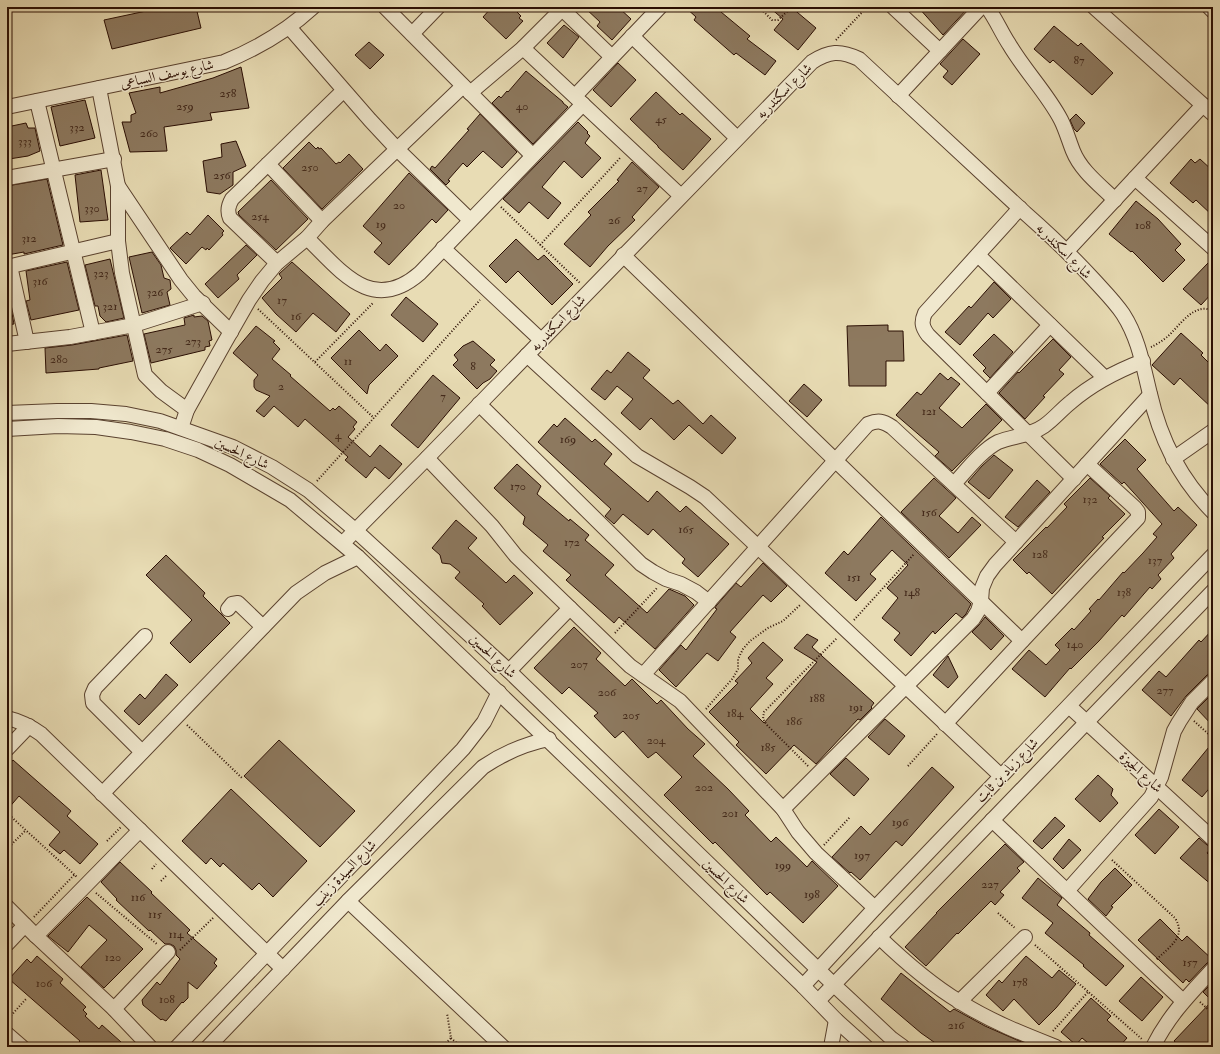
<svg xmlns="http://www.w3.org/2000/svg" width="1220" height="1054" font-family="'IM FELL Double Pica',Amiri,serif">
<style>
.building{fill:#8d795f;stroke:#2a0e03}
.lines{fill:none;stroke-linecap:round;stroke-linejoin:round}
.minor-casing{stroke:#5a422f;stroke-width:16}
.path{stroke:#2a0e03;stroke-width:2;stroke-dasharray:1 2;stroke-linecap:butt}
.minor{stroke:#f0e8ce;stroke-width:14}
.labels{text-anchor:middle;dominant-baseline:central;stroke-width:3;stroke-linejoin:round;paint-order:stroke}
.number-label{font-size:12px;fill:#43291a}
.street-label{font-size:14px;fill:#2a0e03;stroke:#f0e8ce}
</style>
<rect width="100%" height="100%" fill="#e8dcb4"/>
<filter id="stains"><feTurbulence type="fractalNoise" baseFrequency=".005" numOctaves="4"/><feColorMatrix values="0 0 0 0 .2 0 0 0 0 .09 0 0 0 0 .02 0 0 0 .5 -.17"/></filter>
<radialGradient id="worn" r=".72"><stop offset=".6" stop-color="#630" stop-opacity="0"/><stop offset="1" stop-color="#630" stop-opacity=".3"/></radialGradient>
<g class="building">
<polygon points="165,7 196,7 201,28 112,49 104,20"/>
<polygon points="492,7 512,7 521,16 519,18 523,21 506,39 483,17"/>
<polygon points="584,7 618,7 631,19 612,40 597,26 600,22"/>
<polygon points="685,7 715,7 750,36 747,39 776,61 765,75 736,53 734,55 694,20 696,17"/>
<polygon points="769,7 791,7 816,28 798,50 774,30 783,19"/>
<polygon points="918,7 969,7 943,35"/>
<polygon points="564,25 579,37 563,58 547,43"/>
<polygon points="1054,26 1078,46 1081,43 1113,73 1092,95 1053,60 1050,63 1034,49"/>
<polygon points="963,39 980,54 952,85 943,77 948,71 940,64"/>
<polygon points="369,42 384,55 370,69 355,55"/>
<polygon points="618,63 636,80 611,107 593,90"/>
<polygon points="241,67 249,108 210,113 212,120 164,127 167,151 130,152 122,122 131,122 131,115 136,113 129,93 160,87 160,93 213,78"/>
<polygon points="526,71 563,102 563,103 568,107 533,144 492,103 499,96 501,98 507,91 508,92"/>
<polygon points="656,92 680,115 682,113 711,139 683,170 658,147 658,146 630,119"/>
<polygon points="85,100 95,138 60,146 51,107"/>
<polygon points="480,114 517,152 502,168 483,151 467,167 463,163 448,180 450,181 446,185 430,169 432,166 435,168 469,130 467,129"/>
<polygon points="1076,114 1085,123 1077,132 1074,129 1070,120"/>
<polygon points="578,122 588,132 587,133 590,136 585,143 601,158 582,178 564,161 542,187 561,203 548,219 529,202 519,213 503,199"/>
<polygon points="26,123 28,128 35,128 40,151 28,156 9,159 7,148 7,127"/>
<polygon points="236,141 246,166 233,172 233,185 220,194 207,192 203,161 222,157 221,144"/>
<polygon points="309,142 316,149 318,147 319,149 321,148 336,164 339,162 340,163 349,154 363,169 322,209 283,168"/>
<polygon points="1191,159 1195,163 1200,159 1213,171 1213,216 1196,200 1193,203 1170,183"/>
<polygon points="632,162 659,187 632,217 635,220 608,246 590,267 564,244 591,215 588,212 619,181 617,180"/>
<polygon points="101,170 108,220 80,222 75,175"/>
<polygon points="409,173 448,210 436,223 432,219 389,265 374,252 382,243 363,226"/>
<polygon points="47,179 63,245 24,254 24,252 7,255 7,186"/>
<polygon points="271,180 308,219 276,250 239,215 238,212"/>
<polygon points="1136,201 1158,219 1181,244 1175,250 1185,260 1163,282 1132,251 1131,252 1109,234"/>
<polygon points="208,215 224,231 222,233 223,235 209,250 207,248 206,250 202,247 186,264 170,248 187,232 190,235"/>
<polygon points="516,239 538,260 544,255 573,284 552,305 518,271 506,283 489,266"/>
<polygon points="246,245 257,255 237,275 239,279 218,298 205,284"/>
<polygon points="152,252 161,265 164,278 170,280 171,289 167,292 170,305 142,313 129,257"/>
<polygon points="110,259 124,318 106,322 100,316 98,306 95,306 85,265"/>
<polygon points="67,262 79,310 31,320 26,301 30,300 26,271"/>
<polygon points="292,262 350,314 336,332 313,313 296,332 276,314 262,298 282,278 279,274"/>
<polygon points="1208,263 1213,268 1213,292 1201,305 1183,289"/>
<polygon points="994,282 1011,299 993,318 988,313 960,345 945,332 969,306 971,308"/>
<polygon points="406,297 438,324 423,342 391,315"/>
<polygon points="10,303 14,324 7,325 7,304"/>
<polygon points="194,315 194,317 202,316 208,321 212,340 209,341 210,346 205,347 205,350 151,363 144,334 185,325 184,318"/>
<polygon points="888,325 888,331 903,331 904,361 886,361 886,386 849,386 847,326"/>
<polygon points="256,326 275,341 273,342 280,349 272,359 291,375 290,376 330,411 333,408 335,410 339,406 357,422 353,427 355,429 348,437 370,457 380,445 402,464 389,479 375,467 366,478 345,460 348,457 305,419 298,427 274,406 264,417 256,411 270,396 256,390 254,387 254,380 258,375 233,353"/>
<polygon points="359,330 380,351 386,344 398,356 369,385 367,394 331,358"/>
<polygon points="1181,333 1203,353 1201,355 1213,367 1213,409 1180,378 1174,385 1152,365"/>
<polygon points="994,334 1013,352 990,378 983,371 986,368 973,355"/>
<polygon points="127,335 133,361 99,368 99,369 46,373 45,348 72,345"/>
<polygon points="1053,339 1071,357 1059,370 1064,374 1043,396 1045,397 1025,419 999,393 1018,372 1019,373"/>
<polygon points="473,341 495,360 490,365 497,371 490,379 483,383 477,389 453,365 458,360 454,355 463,346"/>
<polygon points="628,352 650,370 643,378 673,404 678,400 703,424 711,415 736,438 722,454 689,425 674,440 651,418 640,430 621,413 633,399 617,386 605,400 591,389 607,370 611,373"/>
<polygon points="940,373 948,380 951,377 960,384 939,408 962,428 986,404 1002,420 952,471 935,456 939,452 896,415 917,392 921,395"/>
<polygon points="433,375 460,398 418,448 391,425"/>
<polygon points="804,384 822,400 807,417 789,401"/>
<polygon points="565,418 592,442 595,439 612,454 604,464 648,502 657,491 680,512 686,506 729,544 698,577 682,563 685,559 653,529 648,535 623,514 614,524 605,516 611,509 538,442 554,424 557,427"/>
<polygon points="1125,439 1146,460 1137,469 1174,511 1178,507 1197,525 1171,554 1174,558 1158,575 1161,579 1152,589 1150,587 1124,617 1122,615 1099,641 1071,669 1070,668 1045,697 1012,669 1029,650 1046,665 1060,650 1055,645 1072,628 1074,630 1091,611 1089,609 1098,599 1099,600 1123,572 1124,573 1143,553 1157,537 1153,534 1162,524 1124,482 1122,484 1100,464"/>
<polygon points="994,455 1013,470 989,499 968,482 982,466"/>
<polygon points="517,464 541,486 537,494 569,521 570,519 589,535 585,540 614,565 605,575 647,613 669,589 685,596 694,605 655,649 619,617 614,623 566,580 571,575 543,551 548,545 523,524 525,517 494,488"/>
<polygon points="934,478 956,498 939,516 958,533 972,517 981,525 949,558 901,512"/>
<polygon points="1090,478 1110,496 1108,498 1125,514 1102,537 1104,538 1052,594 1029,572 1027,574 1013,560 1046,527 1047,528 1067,507 1064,504"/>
<polygon points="1037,480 1050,492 1018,527 1005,517"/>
<polygon points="881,517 971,604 966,614 962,618 956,613 935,634 933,631 911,656 894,640 900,633 882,618 898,598 887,588 908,565 892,550 870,574 876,579 856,601 825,573 844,551 848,555"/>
<polygon points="456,520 477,538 468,548 506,583 514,575 533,593 500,625 482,606 484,604 455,578 460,572 450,564 442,563 440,555 432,548"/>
<polygon points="166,555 205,593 203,596 230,623 190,663 170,643 192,620 146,575"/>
<polygon points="763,563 787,586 771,602 763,595 730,632 736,637 718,661 707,653 676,687 659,670 681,645 686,650 717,609 715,608 716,606 736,583 741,587"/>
<polygon points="985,617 1004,636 991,650 972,632 979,625"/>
<polygon points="574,627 601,653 596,659 625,686 632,679 657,704 661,700 688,729 705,744 693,756 728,789 749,811 745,815 771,842 776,837 807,867 812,861 838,886 803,923 770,892 767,895 715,842 713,844 664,795 682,777 656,752 648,758 623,731 615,738 594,716 598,713 569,687 562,694 534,668"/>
<polygon points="1213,629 1213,673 1207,675 1186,696 1171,716 1142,690 1159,671 1166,677 1199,640 1201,642"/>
<polygon points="807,634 818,640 812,647 874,703 871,707 872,708 860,720 858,719 816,764 794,745 766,774 736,745 739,742 709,712 738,683 735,681 752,663 748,658 763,642 783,660 766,678 773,684 750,709 764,723 817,662 794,648"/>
<polygon points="948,656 958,677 948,688 933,675"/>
<polygon points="166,674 178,685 139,725 124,711 140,694 145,699"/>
<polygon points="1213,693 1213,726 1197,709"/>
<polygon points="885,719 905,736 889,755 868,737"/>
<polygon points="279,740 355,811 320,847 244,776"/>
<polygon points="1213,742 1213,784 1202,797 1182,780"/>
<polygon points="846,758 869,779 854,796 830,774"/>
<polygon points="13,760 71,811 67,816 98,844 80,864 64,850 60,854 49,845 60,832 19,796 7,810 7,767"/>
<polygon points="932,767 954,787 902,846 896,841 860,880 851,872 850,873 832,857 861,826 870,835"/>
<polygon points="1098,775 1113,789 1111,795 1118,803 1100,822 1075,799"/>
<polygon points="231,789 307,861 273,897 259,883 252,890 223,863 220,867 211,858 206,864 182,841"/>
<polygon points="1159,809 1179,827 1155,854 1135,835"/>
<polygon points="1055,817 1065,826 1042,849 1033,841"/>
<polygon points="1199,838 1207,845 1212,847 1207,853 1213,859 1213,886 1180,858"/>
<polygon points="1069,839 1081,850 1063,869 1053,859"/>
<polygon points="1005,844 1024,862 1017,868 1020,871 1000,892 1004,895 995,905 991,901 958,934 957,933 926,966 905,947 937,913 936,913"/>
<polygon points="120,862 152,892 151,893 190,930 187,933 217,959 214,963 217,966 197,989 188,982 188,998 183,1003 182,1002 166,1021 162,1019 161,1020 143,1005 142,1000 157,982 160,985 180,959 176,955 176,950 174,946 170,944 165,944 150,930 149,931 116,900 117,899 101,882"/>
<polygon points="1115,868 1132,885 1111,906 1113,907 1106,916 1088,899 1101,882"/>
<polygon points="1038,878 1062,898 1057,905 1090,933 1089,935 1124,966 1106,986 1083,966 1084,965 1045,933 1053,923 1022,898"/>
<polygon points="87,897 143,949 104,988 81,967 107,940 89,925 68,952 48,936"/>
<polygon points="1160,919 1182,941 1187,936 1213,960 1207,963 1189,982 1186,979 1183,983 1138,940"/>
<polygon points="37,956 63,979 60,983 86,1007 83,1010 87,1014 85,1016 99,1029 102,1025 121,1042 116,1047 74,1047 80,1041 9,979 27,959 31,963"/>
<polygon points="1026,956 1052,978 1059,970 1076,984 1056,1008 1039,1025 1014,999 1003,1011 986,995 999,980 1002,983"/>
<polygon points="901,973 950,1012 954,1009 985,1026 1033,1047 941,1047 921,1033 881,999"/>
<polygon points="1141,977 1163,997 1142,1021 1119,1001"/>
<polygon points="1213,982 1213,1042 1208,1047 1181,1047 1174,1041 1212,1001 1203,992"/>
<polygon points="1091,998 1111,1016 1107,1020 1127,1038 1119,1047 1093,1047 1082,1038 1076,1045 1061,1032"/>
</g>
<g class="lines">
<defs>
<g id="minor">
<polyline points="385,7 532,155"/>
<polyline points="560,7 612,57"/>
<polyline points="893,7 940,51"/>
<path d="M987,7c9,12 14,25 22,37 15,26 38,49 52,76 5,10 8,21 12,31 8,20 27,34 42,49"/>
<polyline points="1094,7 1213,114"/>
<polyline points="1209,7 1213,11"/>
<polyline points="289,27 370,120 397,149 470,220"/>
<polyline points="412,34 438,7"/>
<polyline points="632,36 737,138"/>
<polyline points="523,48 681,196"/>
<polyline points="99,88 118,186 118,241 122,273 145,375 161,391 187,410"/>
<polyline points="470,93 523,48 564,7"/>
<polyline points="575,96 660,7"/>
<polyline points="898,96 981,7"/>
<polyline points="37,101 93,333"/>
<path d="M7,107l217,-45c32,-13 63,-31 89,-55"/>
<polyline points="268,164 322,221"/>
<polyline points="7,178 114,159"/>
<polyline points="1135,178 1213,248"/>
<polyline points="118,186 181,280 194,296 231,332"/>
<path d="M1020,208l-95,105c-4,9 -3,14 3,22l146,144"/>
<path d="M307,238c34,33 65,77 113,35l163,-169"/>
<polyline points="443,248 541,340"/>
<polyline points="1067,251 1203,105"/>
<polyline points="623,255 1022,641"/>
<polyline points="978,255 1105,378"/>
<path d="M277,263l-47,-45c-3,-7 -2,-12 2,-19l111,-108"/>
<polyline points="10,266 27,342"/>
<polyline points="7,267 118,241"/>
<polyline points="7,344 70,337 134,325 203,303"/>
<polyline points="527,355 637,456 690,487 705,497 1001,776"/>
<polyline points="987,393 1050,325"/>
<polyline points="479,404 641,564 653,572 666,579 681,584 696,592 709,602"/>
<polyline points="7,413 57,411 91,411 126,414 160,421 233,447 272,467 308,490 355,530 509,671 833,984 892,1039 903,1047"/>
<polyline points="181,428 187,410 225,342 249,300 262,281 277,263 307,238 322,221 463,86"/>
<polyline points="7,429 58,426 96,427 131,432 165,439 198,450 230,465 290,500 358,557 803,986 836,1020 866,1047"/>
<polyline points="427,458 492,526 516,556 630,666 680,701 783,809 798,832 816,853 875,908"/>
<polyline points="1173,459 1213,431"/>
<path d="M954,484c12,-13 28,-34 44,-42 15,-6 32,-6 46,-16 10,-7 18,-17 27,-24 22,-19 46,-31 72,-41"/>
<path d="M343,543l84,-85 385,-396c17,-11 28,-12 47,-3 55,51 110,102 166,154 24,21 47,43 69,67 10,11 21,22 29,34 16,25 20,52 27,80 10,44 31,86 63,118"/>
<polyline points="228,609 232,604 238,603 263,627"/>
<polyline points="509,671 570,608"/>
<path d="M643,675l225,-251c10,-4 15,-3 24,3l124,115"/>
<polyline points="1069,706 1213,839"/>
<path d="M7,718c13,3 23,8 34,16l242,235"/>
<polyline points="945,724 1022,641 1138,518 1138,512 1135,508 1087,464"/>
<polyline points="7,749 29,726"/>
<polyline points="142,752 93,703 92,695 95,688 145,636"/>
<polyline points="102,794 296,593 325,573 358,557"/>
<polyline points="783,809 973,619 978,611 981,601 982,588 987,576 995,565 1150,395"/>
<polyline points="992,820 1183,1001"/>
<polyline points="1067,891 1151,797 1161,777 1174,731 1179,722 1192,702 1213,681"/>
<polyline points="348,901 503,1047"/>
<polyline points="7,907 36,936 114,1009 150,1047"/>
<polyline points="36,936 140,830"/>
<path d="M879,937c25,24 51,47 81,65 30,19 63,32 96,45"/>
<polyline points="7,944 25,925"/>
<polyline points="803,986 875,908 1213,555"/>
<polyline points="818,1001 1213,591"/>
<polyline points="959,1002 1025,937"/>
<polyline points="114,1009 168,952"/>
<polyline points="7,1034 22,1047"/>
<polyline points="177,1047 463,749 484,722 499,692"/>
<path d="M208,1047l140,-146 135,-134c21,-14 41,-23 66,-28"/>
<polyline points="831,1047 836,1020"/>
<path d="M1153,1047c16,-32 36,-52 60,-78"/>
</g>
</defs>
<use href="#minor" class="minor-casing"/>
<g class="path">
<polyline points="759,7 772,20 778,20 792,7"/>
<polyline points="836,40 867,7"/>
<polyline points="501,207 580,283"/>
<polyline points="540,245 621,157"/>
<polyline points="258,309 374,418"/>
<path d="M1151,347c5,-2 11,-6 16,-10 12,-10 27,-36 46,-26"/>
<polyline points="315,362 373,303"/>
<polyline points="317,481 480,300"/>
<polyline points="854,620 914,554"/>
<polyline points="615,633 657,588"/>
<polyline points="706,709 733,678 738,669 738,659 743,649 750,641 768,628 783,621 800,605"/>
<polyline points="1194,721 1213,738"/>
<polyline points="187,725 243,779"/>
<polyline points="808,766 767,725 763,719 764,712 837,638"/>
<polyline points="908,766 937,734"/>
<polyline points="7,813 77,877"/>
<polyline points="107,841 121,827"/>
<polyline points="824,845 850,817"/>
<polyline points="7,849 26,830"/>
<path d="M1112,860l63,58c12,19 -6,29 -19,42"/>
<polyline points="152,869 156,864"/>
<polyline points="161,881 167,875"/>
<polyline points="96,893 158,945"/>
<polyline points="998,913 1016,929"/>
<polyline points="34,917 75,874"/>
<polyline points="1035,945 1143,1040"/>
<polyline points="180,950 213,918"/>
<polyline points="1200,1002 1213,1014"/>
<polyline points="7,1020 26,999"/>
<polyline points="1053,1031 1088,992"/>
<polyline points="451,1038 461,1047"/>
<polyline points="441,1047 448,1041 451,1038 447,1013"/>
</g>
<use href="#minor" class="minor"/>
</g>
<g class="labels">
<g class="number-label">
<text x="1079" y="60">87</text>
<text x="228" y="93">258</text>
<text x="185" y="106">259</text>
<text x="522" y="106">40</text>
<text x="661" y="119">45</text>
<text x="77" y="127">332</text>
<text x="149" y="133">260</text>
<text x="25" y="141">333</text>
<text x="310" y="167">250</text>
<text x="222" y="175">256</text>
<text x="642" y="188">27</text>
<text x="399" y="205">20</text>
<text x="92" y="208">330</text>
<text x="260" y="216">254</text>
<text x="614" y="220">26</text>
<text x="381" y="224">19</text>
<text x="1143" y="225">108</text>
<text x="29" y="238">312</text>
<text x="101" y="273">323</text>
<text x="40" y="281">316</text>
<text x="155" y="292">326</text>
<text x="282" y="300">17</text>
<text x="110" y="306">321</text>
<text x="296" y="316">16</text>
<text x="193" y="341">273</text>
<text x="164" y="349">275</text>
<text x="59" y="359">280</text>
<text x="348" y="361">11</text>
<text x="473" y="366">8</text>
<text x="281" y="386">2</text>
<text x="443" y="396">7</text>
<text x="929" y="411">121</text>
<text x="338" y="435">4</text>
<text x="568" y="439">169</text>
<text x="518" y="486">170</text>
<text x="1090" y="499">132</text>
<text x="929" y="512">156</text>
<text x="686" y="529">165</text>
<text x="572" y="542">172</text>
<text x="1040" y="554">128</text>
<text x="1155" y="560">137</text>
<text x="854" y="577">151</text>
<text x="912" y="592">148</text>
<text x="1124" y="592">138</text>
<text x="1075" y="644">140</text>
<text x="579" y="664">207</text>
<text x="1165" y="690">277</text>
<text x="607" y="692">206</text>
<text x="817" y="698">188</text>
<text x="856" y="707">191</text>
<text x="735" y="713">184</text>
<text x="631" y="715">205</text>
<text x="794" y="721">186</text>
<text x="656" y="740">204</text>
<text x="768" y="747">185</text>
<text x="704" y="787">202</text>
<text x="730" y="813">201</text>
<text x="900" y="822">196</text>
<text x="862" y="855">197</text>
<text x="783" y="865">199</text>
<text x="990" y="884">227</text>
<text x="812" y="894">198</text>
<text x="138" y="897">116</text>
<text x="155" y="914">115</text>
<text x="176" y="934">114</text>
<text x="113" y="957">120</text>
<text x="1190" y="962">157</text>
<text x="1020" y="982">178</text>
<text x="44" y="983">106</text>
<text x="167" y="999">108</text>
<text x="956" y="1025">216</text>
</g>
<g class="street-label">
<text transform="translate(167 74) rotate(-12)">شارع يوسف السباعى</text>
<text transform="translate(784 91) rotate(-45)">شارع اسكندريه</text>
<text transform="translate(1064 251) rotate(45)">شارع اسكندريه</text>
<text transform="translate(558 323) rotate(-46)">شارع اسكندريه</text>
<text transform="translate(242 453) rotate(25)">شارع الحسين</text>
<text transform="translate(493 656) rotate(43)">شارع الحسين</text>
<text transform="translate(1007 770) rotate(-46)">شارع زياد بن ثابت</text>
<text transform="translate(1141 772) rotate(43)">شارع الجيزة</text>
<text transform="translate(344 873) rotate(-46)">شارع السيدة زينب</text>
<text transform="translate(726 881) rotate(44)">شارع الحسين</text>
</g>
</g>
<rect width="1220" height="1054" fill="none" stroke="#e8dcb4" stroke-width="24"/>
<rect x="8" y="8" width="1204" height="1038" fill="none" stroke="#2a0e03" stroke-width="2"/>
<rect x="12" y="12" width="1196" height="1030" fill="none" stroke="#2a0e03"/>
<rect width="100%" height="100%" filter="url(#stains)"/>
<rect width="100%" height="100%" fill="url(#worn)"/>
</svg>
